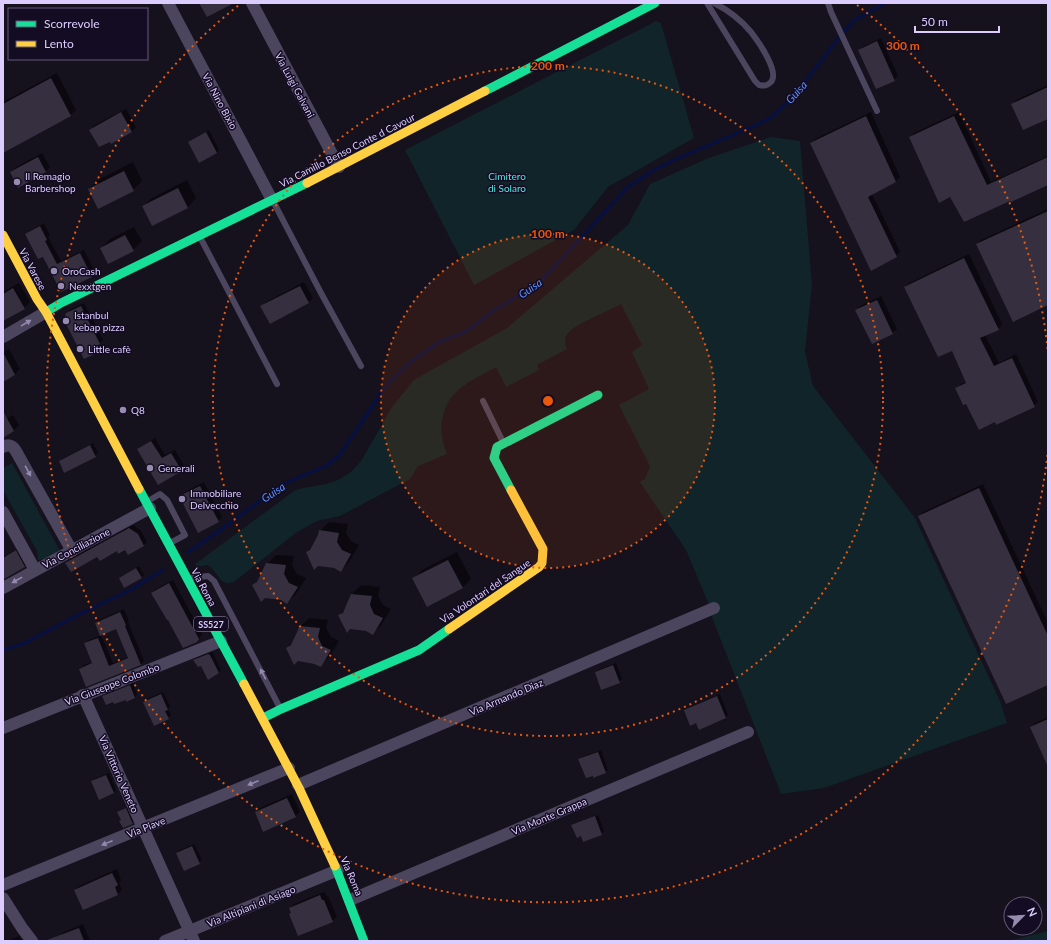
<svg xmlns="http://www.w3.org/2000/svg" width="1051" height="944" font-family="Lato,sans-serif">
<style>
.green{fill:#10242a}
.shadow{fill:#0007;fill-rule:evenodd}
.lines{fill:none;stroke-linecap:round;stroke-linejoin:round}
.stream{stroke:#07103e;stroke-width:3.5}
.building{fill:#352f3f}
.lane{stroke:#4b455e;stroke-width:6}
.street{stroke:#4b455e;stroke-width:12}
.fast{stroke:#16e098;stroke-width:9}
.slow{stroke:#ffcf43;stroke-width:9}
.oneway{fill:#9489ae}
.ring{fill:none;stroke:#e8590c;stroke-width:2;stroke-dasharray:2 4}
.poi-dot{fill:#978bb0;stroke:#140c22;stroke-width:1.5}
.labels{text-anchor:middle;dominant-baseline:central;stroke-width:3;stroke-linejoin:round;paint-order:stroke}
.shield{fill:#140c22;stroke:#a193bd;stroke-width:1}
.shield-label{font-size:9px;font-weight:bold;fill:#ddcdff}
.street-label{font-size:10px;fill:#ddcdff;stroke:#140c22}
.poi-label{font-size:10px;fill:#ddcdff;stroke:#140c22;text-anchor:start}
.park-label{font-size:10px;fill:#52e6df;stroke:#140c22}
.water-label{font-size:11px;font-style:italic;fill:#5b92ff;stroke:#140c22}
.centre{fill:#e8590c;stroke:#140c22;stroke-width:2}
.ring-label{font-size:12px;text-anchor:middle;font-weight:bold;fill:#e8590c;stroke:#140c22;stroke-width:3;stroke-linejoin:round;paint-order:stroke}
</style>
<rect width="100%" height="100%" fill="#15111d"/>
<g class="green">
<polygon points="656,21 661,23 694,138 608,187 574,230 474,285 405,150"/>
<path d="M771,137l29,4 12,144 -7,66 8,35 102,132 85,183 7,22 -183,65 -43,6 -68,-174 -6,-20 -21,-50 -46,-68 5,-3 5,-13 -31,-61 30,-16 -17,-37 10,-7 -21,-41c-11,6 -45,20 -52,28 -5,5 -5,11 -2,17l-30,16 2,5 -33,17 -10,-20c-21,12 -44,20 -52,45 -2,8 -4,15 -2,24 0,6 3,12 5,18l-29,12 -8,13 -70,37 -23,5 -20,11 -63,50c-16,5 -15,-11 -27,-17l-11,2 -1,-3 99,-73 9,-3 23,-4 12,-4 13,-8 10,-11 31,-54 22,-27 93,-52 121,-103 22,-41 56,-25z"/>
<polygon points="12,463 60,551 44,559 38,560 37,551 3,490 3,468"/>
<polygon points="1048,931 1048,941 1008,941"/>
</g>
<g class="shadow">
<polygon points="881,38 898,76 894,80 860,50 864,46"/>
<polygon points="57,73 76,110 70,115 3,152 3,102"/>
<polygon points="1048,85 1048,118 1012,104 1016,100"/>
<polygon points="126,109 136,127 132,132 111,143 110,140 91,130 95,125"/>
<polygon points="871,112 900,177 896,181 872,194 900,252 896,256 811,143 815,139"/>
<polygon points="959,112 991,182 1048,156 1048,184 950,196 910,138 914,133"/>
<polygon points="209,130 219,150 216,153 189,142"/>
<polygon points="42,153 50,167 45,172 11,172 15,168"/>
<polygon points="133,162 142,181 133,190 89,189 98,180"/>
<polygon points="187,180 196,198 188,207 143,206 152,198"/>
<polygon points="1048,209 1048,304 977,244 981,240"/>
<polygon points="44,223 50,235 48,237 61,261 84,250 95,272 92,276 61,291 43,256 26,234 30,231"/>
<polygon points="134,227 142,241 133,250 101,248 110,239"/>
<polygon points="969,254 1002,324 998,329 985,335 999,363 1016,354 1038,402 1034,406 995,421 966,402 957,388 961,384 966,382 952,350 905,287 909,283"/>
<polygon points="304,282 313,298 309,302 262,307 266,302"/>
<polygon points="19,283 30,302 24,308 3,319 3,292"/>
<polygon points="881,296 897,329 892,333 872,343 856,310 860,306"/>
<polygon points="84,303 103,340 96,345 98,349 94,353 67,313 71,309"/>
<polygon points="9,349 20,369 15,374 3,380 3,352"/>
<polygon points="13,415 19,425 14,430 3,437 3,421"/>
<polygon points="155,438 165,455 175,450 185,467 181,470 138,449"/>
<polygon points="93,443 98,453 95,456 60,461 62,459"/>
<polygon points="204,482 222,517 218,521 180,496 185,492"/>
<polygon points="983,484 1048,623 1048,684 919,516 923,512"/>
<polygon points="329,522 348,524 346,533 351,541 359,545 349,562 341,571 334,567 318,565 307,552 314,546 320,531"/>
<polygon points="133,525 141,531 147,542 144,545 117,550 67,563 70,559"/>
<polygon points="20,547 29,562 24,567 4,578 3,575 3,557"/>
<polygon points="457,552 471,579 462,588 413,579 422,570"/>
<polygon points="276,555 294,556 292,565 297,574 306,578 296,594 287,603 254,585 260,579 267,564"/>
<polygon points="139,566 144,575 141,578 120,578"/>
<polygon points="173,580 202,634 197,642 152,593 156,589"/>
<polygon points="361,585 380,587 378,596 383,605 391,609 381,625 373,634 339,616 345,610 352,594"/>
<path d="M124,609l5,12 -1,1 16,39 -3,3 -61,5 4,-4 9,-3 -8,-19 4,-3 12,-5 -5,-11 3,-4zM116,628l12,29 -15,6 -12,-28z"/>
<polygon points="309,618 328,620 326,628 331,637 339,641 329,657 320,666 314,663 298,660 287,648 294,641 300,627"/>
<polygon points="211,652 213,653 221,670 219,672 201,665 195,660 197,658"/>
<polygon points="616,663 622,679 619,682 596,672 598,670"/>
<polygon points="133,683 137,695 135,697 127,700 126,698 103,697 106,694"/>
<polygon points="163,692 170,706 168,709 171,715 168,718 144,702 147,699"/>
<polygon points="720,694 728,715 726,717 697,722 685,710 688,708"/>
<polygon points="1048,717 1048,764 1031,727 1035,723"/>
<polygon points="601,750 608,770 605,772 580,760 582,757"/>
<polygon points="109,773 116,790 113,793 92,781 94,779"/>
<polygon points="292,794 300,812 295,816 256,812 260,808"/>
<polygon points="129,806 135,820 132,823 122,819 119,812"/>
<polygon points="598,815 604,831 601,834 582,835 573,825 574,823 574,825"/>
<polygon points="194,844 202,860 199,863 177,853 180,850"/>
<polygon points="117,869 121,880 119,883 122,890 117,894 75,890 79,886"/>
<polygon points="324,892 327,897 328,896 337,917 332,921 292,913 290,908 294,904"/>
<polygon points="83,924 90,941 59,941 58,937 62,933"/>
<polygon points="19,936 22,941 7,941"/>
</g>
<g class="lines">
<g class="stream">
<polyline points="188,552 219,531 283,484 326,466 339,456 385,387 409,363 439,342 467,331 494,310 538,284 628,187 652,171 674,160 761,123 773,116 795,95 837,40 853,21 885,3"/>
<polyline points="3,650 25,643 76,616 130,590 163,570"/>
</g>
</g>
<g class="building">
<polygon points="199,3 234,3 207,17"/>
<polygon points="877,41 895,81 876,89 858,50"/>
<polygon points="51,78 71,116 3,153 3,104"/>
<polygon points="1048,87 1048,119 1023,130 1011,104"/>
<polygon points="121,112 132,132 111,144 110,142 99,147 89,130"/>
<polygon points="866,116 896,182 868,197 897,257 871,271 810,143"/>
<polygon points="954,116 987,185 1048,157 1048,185 1011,202 1010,201 964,222 950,197 939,203 909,137"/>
<polygon points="206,132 217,153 199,163 188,142"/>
<polygon points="38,157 46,172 18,188 10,172"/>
<polygon points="124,171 134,191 98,209 88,189"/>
<polygon points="178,188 188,208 152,226 142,206"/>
<polygon points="1048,211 1048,305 1013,322 976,244"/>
<polygon points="40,226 47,240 45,241 57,264 80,253 92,277 61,292 43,257 38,259 25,234"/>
<polygon points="125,235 134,251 108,264 100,248"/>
<polygon points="964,258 999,330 980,338 994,366 1012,358 1035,407 996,425 995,422 979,430 966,404 963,405 955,388 966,383 952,351 938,357 904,287"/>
<polygon points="300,286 309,303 270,324 260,306"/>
<polygon points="13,288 25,309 3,321 3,294"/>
<polygon points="877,300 893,334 872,344 855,310"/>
<polygon points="81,306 100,344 92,348 95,354 84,359 64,320 66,313"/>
<polygon points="3,352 15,375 3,382"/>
<polygon points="3,411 14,431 3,438"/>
<polygon points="151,441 162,458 171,453 182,471 158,485 137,449"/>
<polygon points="90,445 96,457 64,473 59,461"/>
<polygon points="200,486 219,522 198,533 179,496"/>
<polygon points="979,488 1048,636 1048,685 1006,704 918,516"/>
<polygon points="129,528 138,534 144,546 128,555 125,550 118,554 117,551 100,561 97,557 71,572 65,563"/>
<polygon points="319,530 339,533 337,542 342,550 351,554 341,572 334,568 318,566 314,570 306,552 310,550 318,535"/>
<polygon points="16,550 25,567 4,579 3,558"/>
<polygon points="448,560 463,588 427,607 412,578"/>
<polygon points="266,563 286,565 284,574 289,583 298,587 287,604 281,600 265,598 261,602 252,585 257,582"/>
<polygon points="136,568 142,578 124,588 119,578"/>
<polygon points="169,583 199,639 197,642 183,648 168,620 167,620 151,593"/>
<polygon points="351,594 372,596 370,605 374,614 383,618 373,635 366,631 350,629 347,633 338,615 343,613"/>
<polygon points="120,612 126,625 125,626 141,665 86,687 79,669 92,663 84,643 98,638 109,666 128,658 116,629 100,636 95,623"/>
<polygon points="299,626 320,628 318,637 322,646 331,650 321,667 314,664 298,661 294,665 286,648 291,645 298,630"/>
<polygon points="208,654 210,655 219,673 208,680 201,666 198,667 193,660"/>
<polygon points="613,665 620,683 601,690 595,672"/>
<polygon points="130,685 135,698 126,702 126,700 114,704 113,702 106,705 102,696"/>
<polygon points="161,694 168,710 165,711 169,719 154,726 143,702"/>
<polygon points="717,696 726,718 699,730 696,723 690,726 684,710"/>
<polygon points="1048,719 1048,767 1030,727"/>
<polygon points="598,752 606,773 593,778 593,776 586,778 578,759"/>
<polygon points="106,775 114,793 99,800 91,781"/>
<polygon points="287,798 296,817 263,832 255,812"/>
<polygon points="126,808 133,824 123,828 119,821 121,820 117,812"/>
<polygon points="595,816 602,835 583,842 581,836 577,838 571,825"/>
<polygon points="192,846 200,864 184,871 176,853"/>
<polygon points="112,873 118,885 115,887 118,895 83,910 74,890"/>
<polygon points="320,895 322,900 324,900 333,922 298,936 289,914 291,913 289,908"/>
<polygon points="79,928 84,941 47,941 47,940"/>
</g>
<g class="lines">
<g class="lane">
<path d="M707,3l48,78 4,4c5,1 8,1 12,-3 9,-10 -13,-41 -20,-50 -10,-12 -23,-22 -37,-29"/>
<polyline points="828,3 831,12 877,111"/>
<polyline points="273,201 321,293 361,366"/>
<polyline points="200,237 277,384"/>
<polyline points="483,401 503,442"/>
<polyline points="148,501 160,494 167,500 185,535 170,543"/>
<polyline points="190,578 208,576 214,581 280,708"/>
</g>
<g class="street">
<polyline points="168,3 272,200"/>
<polyline points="252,3 339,167"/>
<polyline points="3,337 46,312"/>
<path d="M3,447c7,-4 11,0 14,6l55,98"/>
<polyline points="3,512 35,570"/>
<polyline points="3,588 150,508"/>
<polyline points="83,695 194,941"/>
<polyline points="3,728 221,641"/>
<polyline points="298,785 714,608"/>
<polyline points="3,885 289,768"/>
<polyline points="3,898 22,928 32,941"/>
<polyline points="350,900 748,732"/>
<polyline points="165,941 338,870"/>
</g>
<g class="fast">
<polyline points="485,91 655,3"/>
<polyline points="46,312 61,303 307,183"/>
<polyline points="139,489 244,684"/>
<polyline points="511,490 494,458 497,447 598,395"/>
<polyline points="263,718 281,709 419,650 449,629"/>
<polyline points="335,866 364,941"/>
</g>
<g class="slow">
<polyline points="307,183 485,91"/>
<polyline points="3,235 37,299 46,312 139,489"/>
<polyline points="449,629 539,567 542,563 543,549 511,490"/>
<polyline points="244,684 299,788 335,866"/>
</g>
</g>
<defs><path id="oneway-solid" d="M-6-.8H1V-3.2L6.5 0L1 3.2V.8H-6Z"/></defs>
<g class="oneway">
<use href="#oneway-solid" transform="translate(26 323) rotate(-31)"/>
<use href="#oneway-solid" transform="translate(28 471) rotate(61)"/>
<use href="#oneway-solid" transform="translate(17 580) rotate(151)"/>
<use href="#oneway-solid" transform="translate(263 674) rotate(-118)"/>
<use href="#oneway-solid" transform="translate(253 783) rotate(157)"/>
<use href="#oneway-solid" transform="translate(107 843) rotate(158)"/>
</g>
<circle cx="548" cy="401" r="167" fill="#e8590c" fill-opacity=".12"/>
<g class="ring">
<circle cx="548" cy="401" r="167"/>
<circle cx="548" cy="401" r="335"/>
<path d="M1048 449A502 502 0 1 1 239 5M857 5A502 502 0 0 1 1048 353"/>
</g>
<g class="poi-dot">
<circle cx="17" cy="182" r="4"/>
<circle cx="54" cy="271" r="4"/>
<circle cx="61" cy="286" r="4"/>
<circle cx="66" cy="321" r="4"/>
<circle cx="80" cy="349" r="4"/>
<circle cx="123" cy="410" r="4"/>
<circle cx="150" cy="468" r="4"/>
<circle cx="182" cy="499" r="4"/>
</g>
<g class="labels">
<rect class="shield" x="194" y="617" width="34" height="14" rx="3"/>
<g class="shield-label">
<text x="211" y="624">SS527</text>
</g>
<g class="street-label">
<text transform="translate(295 85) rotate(62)">Via Luigi Galvani</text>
<text transform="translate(220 101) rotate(62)">Via Nino Bixio</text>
<text transform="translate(347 150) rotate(-27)">Via Camillo Benso Conte d Cavour</text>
<text transform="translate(33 269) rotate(62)">Via Varese</text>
<text transform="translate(76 548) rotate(-28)">Via Conciliazione</text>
<text transform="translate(204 587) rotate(62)">Via Roma</text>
<text transform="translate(485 591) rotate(-34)">Via Volontari del Sangue</text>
<text transform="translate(112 684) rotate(-21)">Via Giuseppe Colombo</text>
<text transform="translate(506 697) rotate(-23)">Via Armando Diaz</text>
<text transform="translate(119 774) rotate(66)">Via Vittorio Veneto</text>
<text transform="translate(549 816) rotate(-23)">Via Monte Grappa</text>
<text transform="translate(146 827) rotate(-22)">Via Piave</text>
<text transform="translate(352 876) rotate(67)">Via Roma</text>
<text transform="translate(251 906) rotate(-22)">Via Altipiani di Asiago</text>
</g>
<g class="poi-label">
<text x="25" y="176">Il Remagio<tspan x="25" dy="12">Barbershop</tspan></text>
<text x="62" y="271">OroCash</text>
<text x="69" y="286">Nexxtgen</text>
<text x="74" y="315">Istanbul<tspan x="74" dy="12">kebap pizza</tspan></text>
<text x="88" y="349">Little cafè</text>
<text x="131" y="410">Q8</text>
<text x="158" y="468">Generali</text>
<text x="190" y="493">Immobiliare<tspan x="190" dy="12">Delvecchio</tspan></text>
</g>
<g class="park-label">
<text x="507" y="176">Cimitero<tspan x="507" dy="12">di Solaro</tspan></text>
</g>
<g class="water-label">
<text transform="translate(796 92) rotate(-48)">Guisa</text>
<text transform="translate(530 288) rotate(-35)">Guisa</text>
<text transform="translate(273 492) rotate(-34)">Guisa</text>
</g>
</g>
<circle cx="548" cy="401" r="6" class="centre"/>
<g class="ring-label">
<text x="903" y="50">300 m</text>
<text x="548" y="70">200 m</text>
<text x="548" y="238">100 m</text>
</g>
<rect width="1051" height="944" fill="none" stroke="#ddcdff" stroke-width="8"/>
<rect x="8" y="8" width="140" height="52" fill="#140c22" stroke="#64597a"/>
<rect x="16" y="21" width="20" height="6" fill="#16e098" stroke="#64597a"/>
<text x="44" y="28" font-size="12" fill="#ddcdff">Scorrevole</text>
<rect x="16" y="41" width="20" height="6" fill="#ffcf43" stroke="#64597a"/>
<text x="44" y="48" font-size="12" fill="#ddcdff">Lento</text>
<g transform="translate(1023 916) rotate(66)"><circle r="19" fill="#140c22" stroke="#64597a"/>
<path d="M0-3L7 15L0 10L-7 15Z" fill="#978bb0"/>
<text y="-6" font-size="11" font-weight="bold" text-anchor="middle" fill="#ddcdff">N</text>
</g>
<path d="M915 26v6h84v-6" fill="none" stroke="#ddcdff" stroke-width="2"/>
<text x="921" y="26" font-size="12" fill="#ddcdff" stroke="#140c22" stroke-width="3" paint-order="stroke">50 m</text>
</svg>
